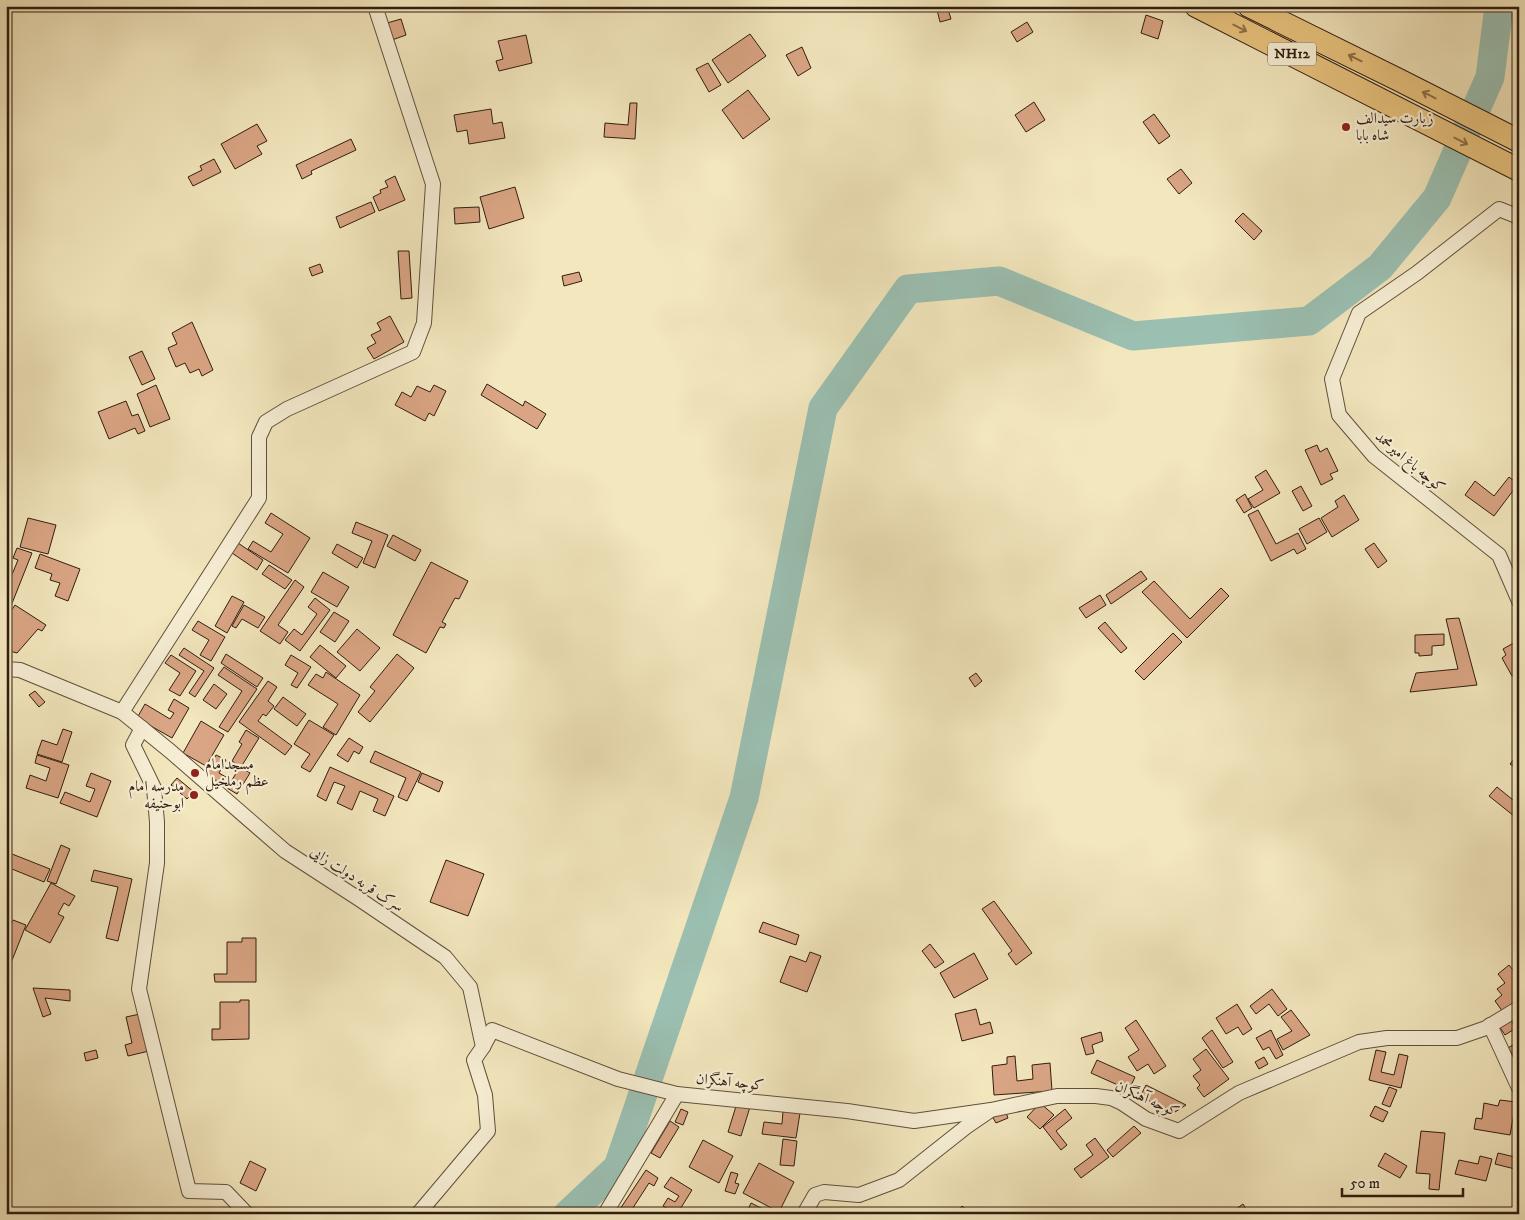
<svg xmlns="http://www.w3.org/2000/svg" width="1525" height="1220" font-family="'IM FELL DW Pica',Amiri,serif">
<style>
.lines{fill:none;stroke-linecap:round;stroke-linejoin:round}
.river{stroke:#9bc0b2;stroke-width:29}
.building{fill:#daa584;stroke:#301d11}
.minor-casing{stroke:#61503c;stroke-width:16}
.trunk-casing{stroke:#301d11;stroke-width:24}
.minor{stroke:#f7efd5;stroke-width:14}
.trunk{stroke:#eac47f;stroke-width:22}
.oneway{stroke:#8d7048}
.poi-dot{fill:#8f2418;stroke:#f7efd5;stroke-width:2}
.labels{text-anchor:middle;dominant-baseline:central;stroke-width:4.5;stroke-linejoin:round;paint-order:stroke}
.shield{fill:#f7efd5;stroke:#6c5c4c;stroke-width:1}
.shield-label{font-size:14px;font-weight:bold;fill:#301d11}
.poi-label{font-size:15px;fill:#301d11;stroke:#f7efd5;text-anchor:start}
.street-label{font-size:15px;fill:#301d11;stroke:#f7efd5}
</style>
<rect width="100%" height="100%" fill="#f3e7be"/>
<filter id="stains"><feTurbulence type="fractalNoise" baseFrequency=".004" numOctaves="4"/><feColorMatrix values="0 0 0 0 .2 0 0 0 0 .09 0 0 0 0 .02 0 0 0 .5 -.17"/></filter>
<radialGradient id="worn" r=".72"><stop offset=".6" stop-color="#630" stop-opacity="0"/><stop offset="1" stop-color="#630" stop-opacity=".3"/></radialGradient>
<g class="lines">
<polyline class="river" points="568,1214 618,1167 744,798 823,408 908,289 999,281 1133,336 1309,321 1380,267 1437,198 1490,77 1499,6"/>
</g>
<g class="building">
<polygon points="936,6 947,6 951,19 940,22"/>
<polygon points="1146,15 1163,21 1158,39 1141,33"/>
<polygon points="401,19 406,35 392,40 387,23"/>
<polygon points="1027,22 1033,32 1017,42 1011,32"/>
<polygon points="750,34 766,56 728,83 712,60"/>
<polygon points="526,35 532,63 499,71 496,61 503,59 498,41"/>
<polygon points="802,47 811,68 798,76 786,55"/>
<polygon points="708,63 721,85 709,92 696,69"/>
<polygon points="748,90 770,119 743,139 722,110"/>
<polygon points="1034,102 1045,120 1026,132 1015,115"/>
<polygon points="630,103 637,103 635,139 604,137 605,123 628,125"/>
<polygon points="491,109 493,124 502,122 505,138 469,144 467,130 457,132 454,115"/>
<polygon points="1154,114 1170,136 1159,144 1143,122"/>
<polygon points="257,124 267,141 257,146 262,154 235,169 221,144"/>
<polygon points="351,139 356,150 311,171 312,174 302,179 296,165"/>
<polygon points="214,159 221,172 193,186 188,177 202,170 200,166"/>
<polygon points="1181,169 1192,183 1179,194 1167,179"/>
<polygon points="395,176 405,200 379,211 373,197 381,193 380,190 388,187 385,181"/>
<polygon points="515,187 524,218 489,229 480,197"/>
<polygon points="371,202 375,212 340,228 336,217"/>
<polygon points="479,207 480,222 455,224 454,208"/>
<polygon points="1243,213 1262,231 1254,240 1235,221"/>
<polygon points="398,251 409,251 412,298 401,299"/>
<polygon points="320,264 323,272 312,276 309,268"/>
<polygon points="579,272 582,281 564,286 562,276"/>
<polygon points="390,316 404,342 374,359 367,348 376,343 371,335 381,330 377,323"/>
<polygon points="192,322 213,370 202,376 199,369 190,373 185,363 176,367 168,348 177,344 172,333"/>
<polygon points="142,351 155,379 142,385 129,357"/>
<polygon points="487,384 523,406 525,401 546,414 537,429 481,395"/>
<polygon points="156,385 170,419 150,427 137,394"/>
<polygon points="434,385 446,391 434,416 429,413 425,421 395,405 402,392 411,397 417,386 430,392"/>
<polygon points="126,401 132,416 138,414 145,431 138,434 135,428 109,439 98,412"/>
<polygon points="1317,445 1320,452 1327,448 1338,471 1330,474 1333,479 1321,485 1305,450"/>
<polygon points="1266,470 1280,493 1254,508 1248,499 1263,490 1255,477"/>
<polygon points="1509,477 1518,484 1494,516 1465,495 1475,481 1494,496"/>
<polygon points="1301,486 1312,506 1303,511 1292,491"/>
<polygon points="1245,494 1252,508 1244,513 1236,500"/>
<polygon points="1344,495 1359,520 1332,537 1321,518 1338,507 1335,501"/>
<polygon points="1258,510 1276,544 1298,533 1306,549 1297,554 1294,549 1271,561 1248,515"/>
<polygon points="271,513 310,538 288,573 248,549 253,541 271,552 283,534 265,523"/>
<polygon points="28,518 56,525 48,554 20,547"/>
<polygon points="1319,518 1327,532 1307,544 1299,529"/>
<polygon points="356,522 388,535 375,568 363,563 372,541 352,533"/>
<polygon points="393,535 421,550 415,561 387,546"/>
<polygon points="238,543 263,560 257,570 232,553"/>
<polygon points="1374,543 1387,561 1378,568 1365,549"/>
<polygon points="337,544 363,558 357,568 332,553"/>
<polygon points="17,548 32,553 7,616 6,589 18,560 13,558"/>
<polygon points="40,554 80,569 68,601 55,596 60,583 50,580 52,574 35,568"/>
<polygon points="431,562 468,581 459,599 455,598 442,622 446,624 444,628 440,627 426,653 393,635"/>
<polygon points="269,565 292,580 285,589 262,574"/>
<polygon points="1141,571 1147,579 1111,604 1106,595"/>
<polygon points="323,572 349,587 337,607 311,592"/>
<polygon points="295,580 304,587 278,625 288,632 280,644 260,631"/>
<polygon points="1154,581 1190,619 1221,588 1229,596 1187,638 1142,592"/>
<polygon points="1100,595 1106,605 1086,618 1079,608"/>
<polygon points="232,596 244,602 227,633 215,626"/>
<polygon points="315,598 330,610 300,651 285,640 294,629 302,635 317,614 308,607"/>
<polygon points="15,605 46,625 42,631 38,629 17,653 6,650 6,619"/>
<polygon points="244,605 265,617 258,628 242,619 236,628 232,626"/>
<polygon points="334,612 349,621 335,642 320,632"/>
<polygon points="1459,618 1477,685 1410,692 1416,673 1458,669 1446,619"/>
<polygon points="198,621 225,637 211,661 200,655 209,640 192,630"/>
<polygon points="1105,622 1127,648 1121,653 1098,628"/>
<polygon points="357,629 380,648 360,671 337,652"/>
<polygon points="1173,633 1182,642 1144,680 1135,671"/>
<polygon points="1444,634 1444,645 1432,646 1432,655 1419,656 1419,653 1415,653 1415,635"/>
<polygon points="1519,640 1519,672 1512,676 1502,658 1506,655 1503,649"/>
<polygon points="320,645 346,666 336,678 310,657"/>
<polygon points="184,648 214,668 195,697 189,693 204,671 179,655"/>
<polygon points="226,654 263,678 257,687 221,663"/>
<polygon points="397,654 414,668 370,722 358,712 375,691 370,687"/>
<polygon points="171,655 196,671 180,696 169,690 180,673 165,663"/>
<polygon points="291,655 311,667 297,688 291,685 298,673 285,665"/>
<polygon points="224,667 257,689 228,732 219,727 242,691 218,675"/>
<polygon points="326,672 360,695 336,735 323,727 338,704 308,685 316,674 323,678"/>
<polygon points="976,673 982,681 975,687 969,678"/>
<polygon points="268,681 277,687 268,701 274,706 266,716 263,714 258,721 292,746 285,755 239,722"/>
<polygon points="214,684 227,694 216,709 203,700"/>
<polygon points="35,691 45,702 39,707 29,695"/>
<polygon points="283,697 306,714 297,726 274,709"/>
<polygon points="174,699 189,708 172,738 137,718 145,704 170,719 174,713 168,710"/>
<polygon points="309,720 334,735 310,772 301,767 310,754 294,744"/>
<polygon points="201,721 224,735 206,766 183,753"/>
<polygon points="63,729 72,732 62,762 37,754 42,740 57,745"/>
<polygon points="246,730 259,738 241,767 232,761 242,744 239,742"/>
<polygon points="349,738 363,747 359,754 354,751 348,762 337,755"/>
<polygon points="375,751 421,772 407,801 398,797 406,778 370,762"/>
<polygon points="1519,753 1519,770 1510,764"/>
<polygon points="37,755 69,765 58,798 26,788 30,775 46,781 50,768 35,763"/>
<polygon points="216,755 226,760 219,773 231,780 227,787 205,775"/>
<polygon points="240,767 250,773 237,794 227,788"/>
<polygon points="330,767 394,796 385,816 373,811 378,799 360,791 352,810 337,803 345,786 334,782 326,801 317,796"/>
<polygon points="91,773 111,781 97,817 60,803 65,792 90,802 95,789 86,786"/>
<polygon points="422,773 443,782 439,792 418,782"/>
<polygon points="177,778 194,792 187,799 171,785"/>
<polygon points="1497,787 1513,800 1519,793 1519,820 1489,796"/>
<polygon points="61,845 70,849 56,884 47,881"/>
<polygon points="12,854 50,869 44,882 7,867"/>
<polygon points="446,860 484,874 468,916 430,902"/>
<polygon points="94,870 132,879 118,941 106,938 118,887 91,881"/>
<polygon points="51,883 75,896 69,906 64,903 58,914 64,917 50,943 25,930"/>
<polygon points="994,901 1032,953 1016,965 1008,954 1012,951 982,909"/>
<polygon points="13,920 26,925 9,968 6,967 6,921 12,923"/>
<polygon points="763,922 799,935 796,945 759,932"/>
<polygon points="242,938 256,938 256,982 215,982 214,974 227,974 227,942 242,942"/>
<polygon points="930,944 944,962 935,968 922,951"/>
<polygon points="810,952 821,956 807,992 780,982 790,956 806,962"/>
<polygon points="974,953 988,979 954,998 940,973"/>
<polygon points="1509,965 1519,978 1519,1000 1503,1012 1495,1001 1502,995 1497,989 1505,983 1498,974"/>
<polygon points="33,988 70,990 70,1001 45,998 51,1014 43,1017"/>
<polygon points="1272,989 1287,1009 1278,1016 1269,1004 1256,1014 1250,1006"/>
<polygon points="240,1000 249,1000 249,1039 212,1040 212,1029 220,1029 220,1002 240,1002"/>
<polygon points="1237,1004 1252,1029 1243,1035 1238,1027 1226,1034 1216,1018"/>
<polygon points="976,1009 980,1025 990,1022 993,1033 962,1041 955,1014"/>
<polygon points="1291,1010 1310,1035 1283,1050 1277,1039 1292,1031 1281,1017"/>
<polygon points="140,1014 149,1051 128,1056 125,1045 132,1043 126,1017"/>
<polygon points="1510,1019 1516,1028 1505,1035 1499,1026"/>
<polygon points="1136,1020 1166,1066 1154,1074 1148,1064 1137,1071 1128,1057 1139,1050 1125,1028"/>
<polygon points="1212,1030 1233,1062 1223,1068 1202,1038"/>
<polygon points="1271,1030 1283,1055 1276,1059 1269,1047 1263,1050 1256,1038"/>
<polygon points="1101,1032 1103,1041 1092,1045 1094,1053 1086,1055 1081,1038"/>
<polygon points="1519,1041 1519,1064 1508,1048"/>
<polygon points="1206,1049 1229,1079 1204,1097 1197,1088 1200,1085 1193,1076 1201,1070 1193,1059"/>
<polygon points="96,1050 98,1058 86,1061 84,1053"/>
<polygon points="1376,1050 1386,1052 1381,1072 1394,1075 1399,1054 1408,1056 1401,1088 1369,1080"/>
<polygon points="1015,1056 1017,1081 1033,1079 1032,1065 1050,1063 1052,1091 994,1095 992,1066 1007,1064 1007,1057"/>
<polygon points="1264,1057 1268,1064 1259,1069 1255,1062"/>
<polygon points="1097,1060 1135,1077 1129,1090 1091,1073"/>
<polygon points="1146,1085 1186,1105 1175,1112 1140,1097"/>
<polygon points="1389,1087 1397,1090 1390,1107 1382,1104"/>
<polygon points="1500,1100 1516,1102 1510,1135 1474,1129 1476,1118 1482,1119 1484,1103 1498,1106"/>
<polygon points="737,1103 750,1107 741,1136 728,1132"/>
<polygon points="1040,1103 1054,1115 1040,1129 1027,1117"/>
<polygon points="1375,1106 1388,1112 1383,1122 1370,1116"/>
<polygon points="681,1109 688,1112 683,1125 675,1122"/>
<polygon points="1065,1109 1072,1118 1056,1131 1067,1145 1061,1150 1043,1127"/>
<polygon points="1005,1110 1008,1118 996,1123 992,1116"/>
<polygon points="783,1111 800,1113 796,1138 762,1134 764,1122 782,1124"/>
<polygon points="670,1121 679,1127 660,1158 651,1153"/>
<polygon points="1134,1126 1141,1133 1113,1157 1107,1150"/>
<polygon points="1421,1131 1445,1133 1439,1190 1429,1189 1430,1174 1416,1173"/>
<polygon points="1095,1138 1109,1157 1081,1178 1074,1169 1093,1155 1086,1145"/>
<polygon points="783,1139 797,1141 794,1166 780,1165"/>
<polygon points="703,1140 733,1156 719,1183 689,1167"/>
<polygon points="1385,1153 1407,1166 1400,1178 1378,1166"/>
<polygon points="1498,1153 1519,1158 1519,1170 1495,1164"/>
<polygon points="1480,1156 1492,1159 1486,1181 1455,1174 1459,1160 1478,1164"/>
<polygon points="250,1161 266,1169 256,1191 240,1183"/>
<polygon points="759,1163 794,1182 779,1212 743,1193"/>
<polygon points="646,1170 658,1178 654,1186 649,1183 629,1214 621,1214 618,1212"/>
<polygon points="731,1172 738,1174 735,1183 739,1184 735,1194 725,1191"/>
<polygon points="671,1177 692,1190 677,1214 663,1206 668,1198 675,1202 679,1196 664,1187"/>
<polygon points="751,1203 773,1214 746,1214"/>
<polygon points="1243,1204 1249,1214 1239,1214 1236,1209"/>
<polygon points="962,1206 972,1214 955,1214"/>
</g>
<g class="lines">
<defs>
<g id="minor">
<polyline points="1519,217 1499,209 1417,273 1359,313 1332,379 1339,415 1374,456 1499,555 1519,601"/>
<polyline points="6,669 20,670 122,712 170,751 285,851 359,899 445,957 470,987 483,1047 474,1060 485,1095 488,1131 418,1214"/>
<polyline points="122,712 259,498 259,437 266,422 287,409 413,352 424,323 433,184 375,6"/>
<polyline points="142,728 133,745 154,788 157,822 157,863 139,989 189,1191 226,1192 247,1214"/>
<polyline points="1490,1025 1519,1088"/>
<polyline points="483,1047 492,1030 618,1079 677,1094 847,1111 914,1121 991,1110 1057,1096 1096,1096 1111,1098 1122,1103 1146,1119 1179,1131 1239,1093 1359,1042 1387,1038 1457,1038 1486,1028 1519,1008"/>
<polyline points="605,1214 677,1094"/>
<polyline points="804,1214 815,1195 824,1192 859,1195 899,1180 966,1127 988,1112"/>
</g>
<g id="trunk">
<polyline points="1196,6 1519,170"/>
<polyline points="1249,6 1399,80 1519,141"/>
</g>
</defs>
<use href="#minor" class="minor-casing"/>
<use href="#trunk" class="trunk-casing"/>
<use href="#minor" class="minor"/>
<use href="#trunk" class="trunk"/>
</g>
<defs><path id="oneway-shaft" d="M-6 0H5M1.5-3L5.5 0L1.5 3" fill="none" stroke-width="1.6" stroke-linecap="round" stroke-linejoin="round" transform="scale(1.25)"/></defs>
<g class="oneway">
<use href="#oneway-shaft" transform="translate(1240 28) rotate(27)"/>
<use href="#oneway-shaft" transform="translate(1355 58) rotate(-154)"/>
<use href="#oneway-shaft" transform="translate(1429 95) rotate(-153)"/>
<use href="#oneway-shaft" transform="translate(1461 141) rotate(27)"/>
</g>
<g class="poi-dot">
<circle cx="1346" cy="127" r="5"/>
<circle cx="195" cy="773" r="5"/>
<circle cx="194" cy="795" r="5"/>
</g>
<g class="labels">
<rect class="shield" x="1268" y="42.5" width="48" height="23" rx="4"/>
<g class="shield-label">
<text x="1292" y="54">NH12</text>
</g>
<g class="poi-label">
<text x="1356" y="118">زیارت سیدالف<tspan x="1356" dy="17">شاه بابا</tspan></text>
<text x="205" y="764">مسجدامام<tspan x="205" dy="17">عظم رملخیل</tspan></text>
<text x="184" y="786" text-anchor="end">مدرسه امام<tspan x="184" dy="17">ابوحنیفه</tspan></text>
</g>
<g class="street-label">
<text transform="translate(1410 462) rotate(40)">کوچه باغ امیرمحمد</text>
<text transform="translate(357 879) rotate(33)">سرک قریه دولت زایی</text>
<text transform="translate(730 1082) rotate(6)">کوچه آهنگران</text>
<text transform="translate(1147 1099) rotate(24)">کوچه آهنگران</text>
</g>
</g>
<rect width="1525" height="1220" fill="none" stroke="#f3e7be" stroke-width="25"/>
<rect x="8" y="8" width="1510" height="1205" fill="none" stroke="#301d11" stroke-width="2.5"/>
<rect x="12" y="12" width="1500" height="1195" fill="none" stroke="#301d11"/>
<path d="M1342 1188v8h121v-8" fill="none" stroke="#301d11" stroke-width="2.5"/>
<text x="1350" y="1188" font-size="15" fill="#301d11" stroke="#f7efd5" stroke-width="4" paint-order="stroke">50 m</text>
<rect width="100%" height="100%" filter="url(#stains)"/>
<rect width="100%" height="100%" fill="url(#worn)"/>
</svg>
